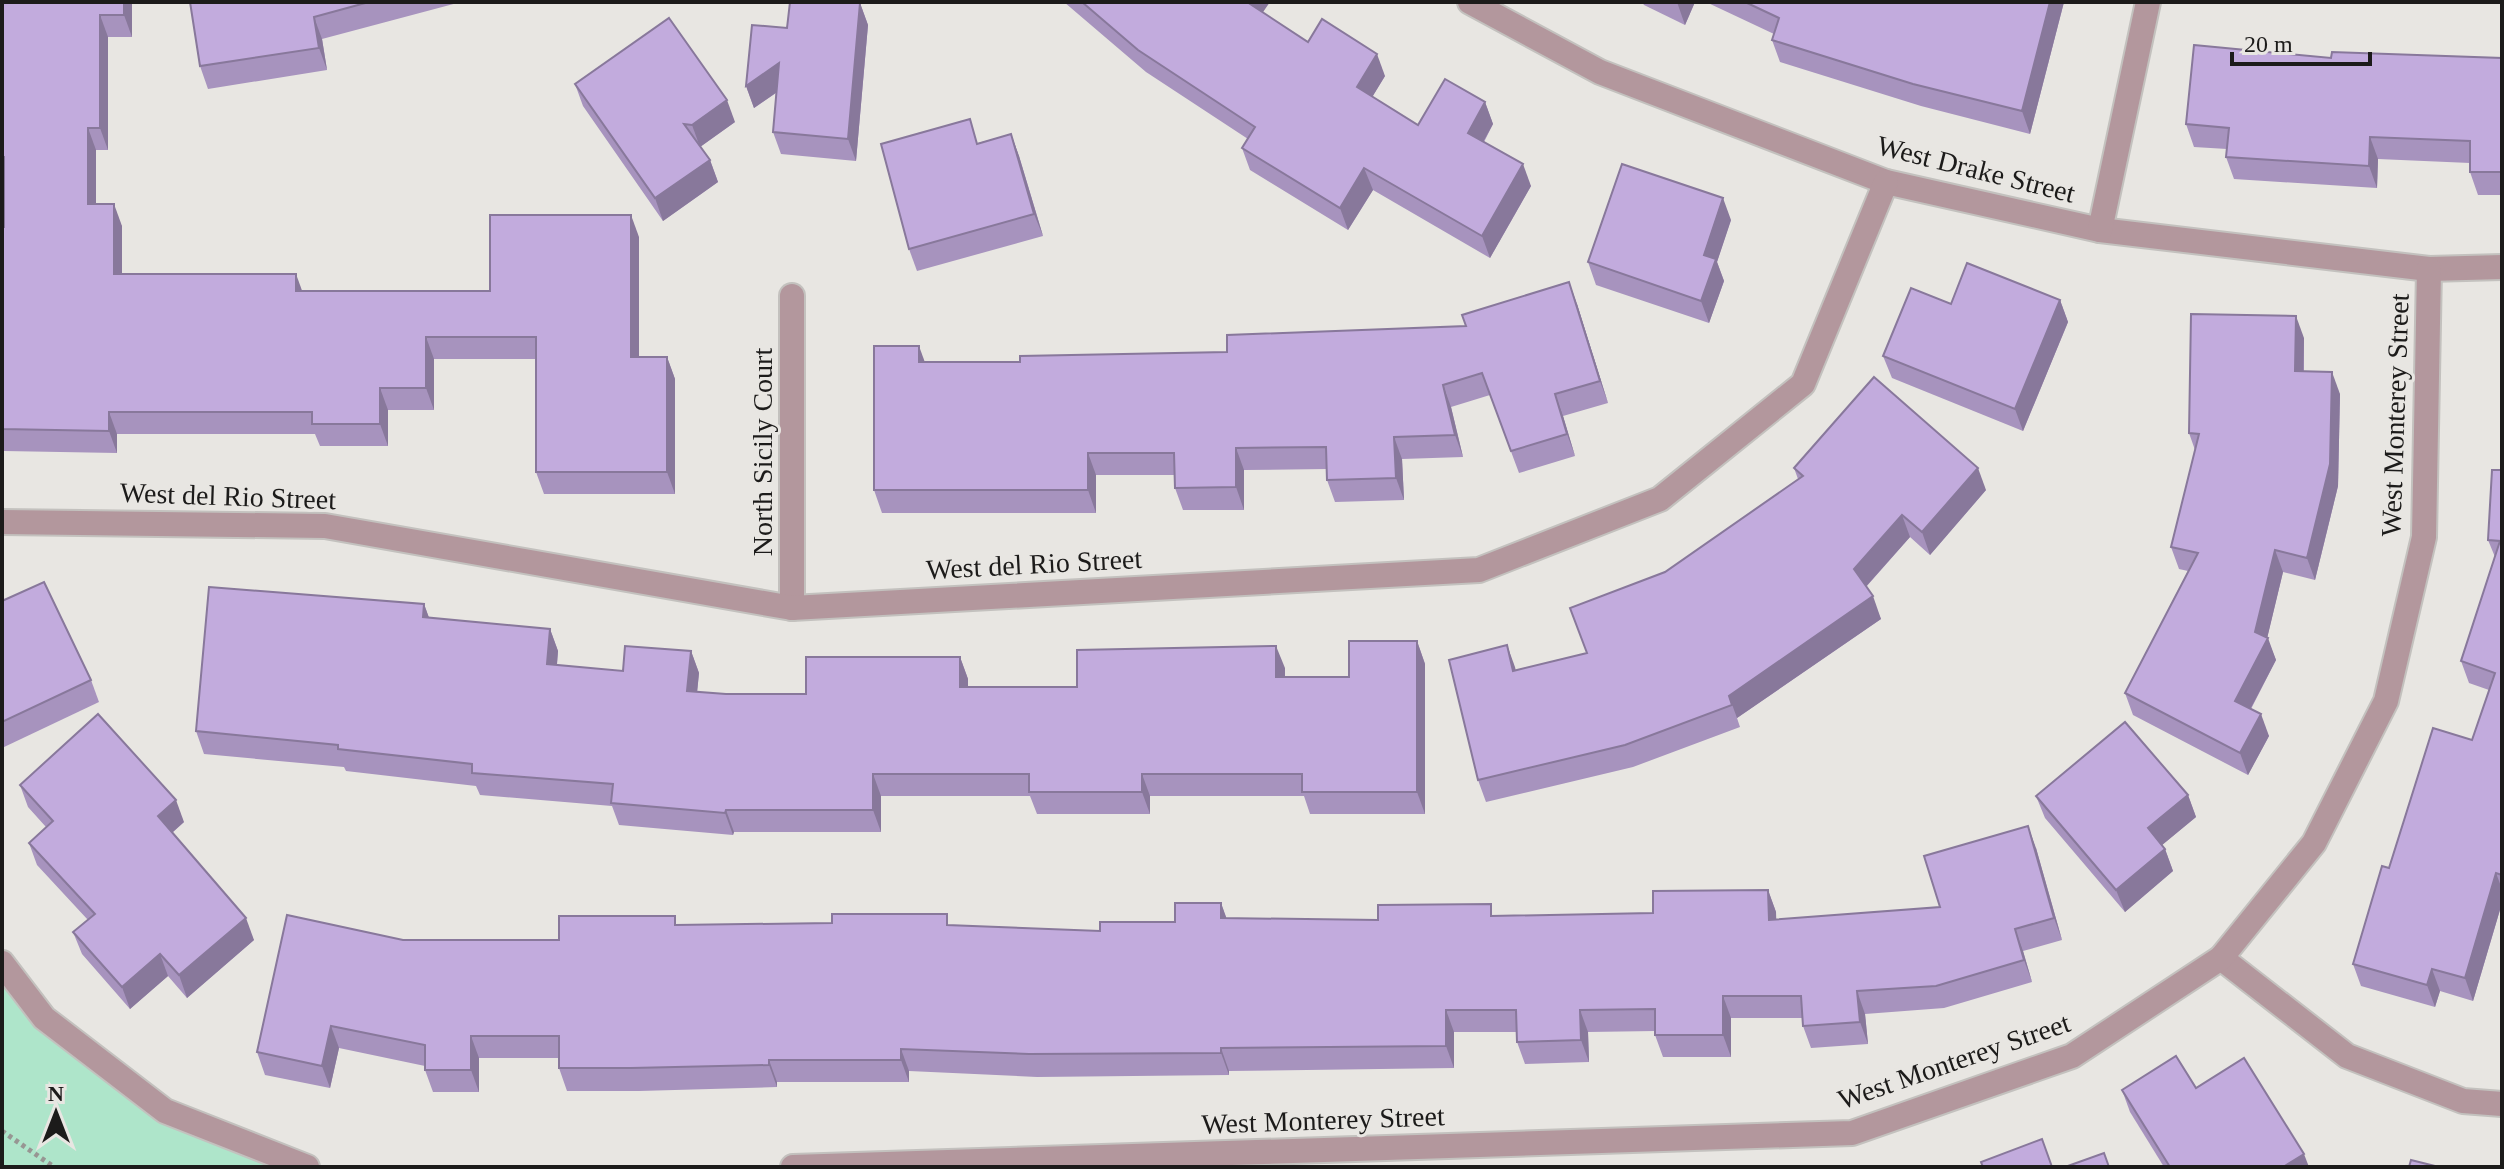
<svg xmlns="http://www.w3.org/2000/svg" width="2504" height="1169" font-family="Georgia,serif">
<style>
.green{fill:#aee5ca}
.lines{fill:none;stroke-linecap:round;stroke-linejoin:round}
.street-casing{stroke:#c3c1be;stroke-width:28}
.path{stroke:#979693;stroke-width:5;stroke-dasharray:4 4;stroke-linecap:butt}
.street{stroke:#b3979d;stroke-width:24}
.wall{fill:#a793be}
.shaded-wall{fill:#88789b}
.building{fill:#c2abdd;stroke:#88789b;stroke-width:2}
.labels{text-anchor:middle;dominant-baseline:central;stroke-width:6;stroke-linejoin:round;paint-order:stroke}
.street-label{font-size:28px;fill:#1c1b1a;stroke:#e8e6e2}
</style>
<rect width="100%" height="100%" fill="#e8e6e2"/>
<polygon class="green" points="2,963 44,1018 165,1111 306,1167 2,1167"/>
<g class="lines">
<defs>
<g id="street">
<polyline points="1470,2 1600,72 1886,182 2100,230 2429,269 2502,267"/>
<polyline points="2100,230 2148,2"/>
<polyline points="792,296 792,608"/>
<polyline points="2,522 325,526 792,608 1479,570 1660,499 1803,384 1886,182"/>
<polyline points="2221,958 2347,1056 2463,1101 2502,1104"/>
<polyline points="2,963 44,1018 165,1111 307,1167"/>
<polyline points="793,1167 1852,1133 2072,1056 2221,958 2314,843 2386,701 2424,537 2429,269"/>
</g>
</defs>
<use href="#street" class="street-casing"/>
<polyline class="path" points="2,1131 54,1167"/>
<use href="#street" class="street"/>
</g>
<g class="wall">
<polygon points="2,2 132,2 132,37 108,37 108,150 96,150 96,204 122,226 122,274 302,291 490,291 639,237 639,357 667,357 675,379 675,494 544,494 536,472 536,359 434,359 434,410 388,410 388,446 320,446 315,434 117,434 117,453 4,451 2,445 2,227 4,227 4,178 2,174"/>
<polygon points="190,2 461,2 322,39 327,70 208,89 200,66"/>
<polygon points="1064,2 1269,2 1262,13 1308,42 1385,76 1372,97 1418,125 1485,102 1493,124 1484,142 1531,186 1490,258 1373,190 1348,230 1250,170 1242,148 1248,139 1146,72"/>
<polygon points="1642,2 1695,2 1685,25 1644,5"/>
<polygon points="1706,2 2064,2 2030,134 1921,106 1780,62 1772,40 1774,34"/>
<polygon points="860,3 868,25 856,161 781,154 773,132 776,93 754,108 746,86 787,28"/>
<polygon points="2331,58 2502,58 2502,195 2478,195 2470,172 2470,163 2378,159 2377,188 2234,179 2226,157 2227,149 2194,147 2186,124"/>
<polygon points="575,84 735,122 700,147 710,160 718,182 663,221 583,106"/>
<polygon points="1011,134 1019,156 1043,236 917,271 909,249 978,143"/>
<polygon points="1731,220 1717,262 1724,281 1709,323 1596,285 1588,262"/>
<polygon points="2060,300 2068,322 2023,431 1892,378 1883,356 1951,304"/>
<polygon points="1577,304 1608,403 1563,416 1575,456 1519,473 1490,395 1451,407 1463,457 1402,459 1404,500 1335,502 1327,480 1327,469 1244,470 1244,510 1183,510 1175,488 1174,475 1096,475 1096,513 882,513 874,490 925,362 1020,362 1227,352 1466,326"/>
<polygon points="2304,338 2304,371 2340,394 2338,486 2315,580 2283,572 2267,638 2276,660 2251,709 2269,736 2248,775 2133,715 2125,693 2188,571 2179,569 2171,547 2195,450 2189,433"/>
<polygon points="1794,468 1986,490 1930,555 1910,537 1866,587 1881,619 1737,718 1740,727 1633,767 1486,802 1478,780 1516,671 1586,653 1665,572 1798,479"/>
<polygon points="2502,470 2502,903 2473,1001 2440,991 2435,1007 2361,986 2353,964 2389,868 2472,740 2489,690 2469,683 2461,661 2495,557 2488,540"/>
<polygon points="2,601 91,680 99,702 2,748"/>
<polygon points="424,604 429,618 550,629 558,651 557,665 623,671 691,651 699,673 697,692 726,694 806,694 960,657 968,679 968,687 1077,687 1285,668 1285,677 1349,677 1417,641 1425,664 1425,814 1310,814 1304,796 1150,796 1150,814 1037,814 1030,796 881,796 881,832 734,832 733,835 619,825 612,806 480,795 476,786 346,771 344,767 204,754 196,731"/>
<polygon points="20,785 184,822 172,833 254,940 187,998 168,976 130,1009 82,954 73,932 88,920 37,865 29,843 46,827 28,807"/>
<polygon points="2188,795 2196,817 2162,845 2165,849 2173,871 2125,912 2045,818 2036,796"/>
<polygon points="2036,848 2062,940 2023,951 2032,982 1944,1008 1865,1014 1868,1044 1811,1048 1803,1026 1803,1018 1731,1018 1731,1057 1663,1057 1655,1035 1655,1031 1588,1032 1589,1062 1525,1064 1517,1042 1517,1032 1454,1032 1454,1068 1229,1071 1229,1075 1037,1077 909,1071 909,1082 777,1082 777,1087 639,1091 567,1091 559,1068 559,1058 479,1058 479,1092 433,1092 425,1070 425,1066 339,1048 330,1088 265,1075 257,1052 403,940 559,940 679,925 951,925 1100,931 1175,922 1221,903 1226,918 1378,920 1653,913 1768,890 1776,912 1776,920 1940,907"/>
<polygon points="2196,1088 2309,1167 2164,1167 2130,1112 2122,1090"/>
</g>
<g class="shaded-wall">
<polygon points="124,2 132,2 132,37 124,15"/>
<polygon points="1247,2 1270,2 1254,25"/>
<polygon points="1677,2 1695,2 1685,25"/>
<polygon points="2050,2 2064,2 2030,134 2022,111"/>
<polygon points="860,3 868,25 856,161 848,139"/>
<polygon points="100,15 108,37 108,150 100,128"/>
<polygon points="314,17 322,39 327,70 319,48"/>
<polygon points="1377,54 1385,76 1365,109 1357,87"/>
<polygon points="779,63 787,85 754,108 746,86"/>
<polygon points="727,100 735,122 700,147 692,125"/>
<polygon points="1485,102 1493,124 1476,155 1468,133"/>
<polygon points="88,128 96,150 96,226 88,204"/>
<polygon points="1011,134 1019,156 1043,236 1034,214"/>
<polygon points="2370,137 2378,159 2377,188 2369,166"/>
<polygon points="710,160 718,182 663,221 655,198"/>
<polygon points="1523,164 1531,186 1490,258 1482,236"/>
<polygon points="1364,168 1373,190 1348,230 1340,208"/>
<polygon points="1723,198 1731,220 1717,262 1724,281 1709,323 1701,301 1704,255"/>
<polygon points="114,204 122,226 122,296 114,274"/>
<polygon points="631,215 639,237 639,379 631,357"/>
<polygon points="296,274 304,296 296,291"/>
<polygon points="1569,282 1577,304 1608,403 1600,381"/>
<polygon points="2060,300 2068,322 2023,431 2015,409"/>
<polygon points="2296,316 2304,338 2303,393 2295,371"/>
<polygon points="426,337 434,359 434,410 426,388"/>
<polygon points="919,346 927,368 919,362"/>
<polygon points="667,357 675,379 675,494 667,472"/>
<polygon points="2332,372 2340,394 2338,486 2315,580 2307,558"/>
<polygon points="1443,385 1451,407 1463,457 1455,435"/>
<polygon points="380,388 388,410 388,446 380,424"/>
<polygon points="1555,394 1563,416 1575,456 1567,434"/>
<polygon points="109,412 117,434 117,453 109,431"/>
<polygon points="1394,437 1402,459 1404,500 1396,478"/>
<polygon points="1236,448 1244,470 1244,510 1236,487"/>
<polygon points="1088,453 1096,475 1096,513 1088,490"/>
<polygon points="1978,468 1986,490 1930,555 1922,532"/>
<polygon points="1902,515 1910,537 1862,591 1854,569"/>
<polygon points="2275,550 2283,572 2266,643 2268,638 2276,660 2243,723 2235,701 2255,632"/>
<polygon points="1873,596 1881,619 1737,718 1729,696"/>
<polygon points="424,604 432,626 423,617"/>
<polygon points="550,629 558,651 555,686 547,664"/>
<polygon points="1417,641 1425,664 1425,814 1417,792"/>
<polygon points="1507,645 1515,667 1521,693 1513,671"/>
<polygon points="1276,646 1285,668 1285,699 1276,677"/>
<polygon points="691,651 699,673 695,713 687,691"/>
<polygon points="960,657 968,679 968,709 960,687"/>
<polygon points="2261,714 2269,736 2248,775 2240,753"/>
<polygon points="873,774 881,796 881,832 873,810"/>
<polygon points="1142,774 1150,796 1150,814 1142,792"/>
<polygon points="2188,795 2196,817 2156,850 2148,828"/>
<polygon points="176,800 184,822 166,838 158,816"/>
<polygon points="726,810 734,832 733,835 725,813"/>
<polygon points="2028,826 2036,848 2062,940 2054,918"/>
<polygon points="2165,849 2173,871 2125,912 2116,890"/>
<polygon points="2496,873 2502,889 2502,903 2473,1001 2465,978"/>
<polygon points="1768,890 1776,912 1777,942 1769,920"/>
<polygon points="1221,903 1229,925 1221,918"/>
<polygon points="246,918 254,940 187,998 179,975"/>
<polygon points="2015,929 2023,951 2032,982 2024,960"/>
<polygon points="160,954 168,976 130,1009 122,987"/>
<polygon points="2432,969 2440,991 2435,1007 2427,985"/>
<polygon points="1857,991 1865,1014 1868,1044 1860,1022"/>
<polygon points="1723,996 1731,1018 1731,1057 1723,1035"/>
<polygon points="1446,1010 1454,1032 1454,1068 1446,1046"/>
<polygon points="1580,1010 1588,1032 1589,1062 1581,1040"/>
<polygon points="331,1026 339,1048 330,1088 322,1066"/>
<polygon points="471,1036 479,1058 479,1092 471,1070"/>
<polygon points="1221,1048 1229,1071 1229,1075 1221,1053"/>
<polygon points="901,1049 909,1071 909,1082 901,1060"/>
<polygon points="769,1060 777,1082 777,1087 769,1065"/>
<polygon points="2304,1154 2309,1167 2283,1167"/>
</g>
<g class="building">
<polygon points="2,2 124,2 124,15 100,15 100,128 88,128 88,204 114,204 114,274 296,274 296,291 490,291 490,215 631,215 631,357 667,357 667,472 536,472 536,337 426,337 426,388 380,388 380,424 312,424 312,412 109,412 109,431 2,429 2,227 4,227 4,157 2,157"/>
<polygon points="190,2 369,2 314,17 319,48 200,66"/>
<polygon points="790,2 860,3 848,139 773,132 779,63 746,86 752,25 787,28"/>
<polygon points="1082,2 1247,2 1308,42 1322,19 1377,54 1357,87 1418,125 1445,79 1485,102 1468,133 1523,164 1482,236 1364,168 1340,208 1242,148 1255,127 1138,50"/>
<polygon points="1745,2 2050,2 2022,111 1913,84 1772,40 1779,18"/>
<polygon points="669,18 727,100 692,125 684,124 710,160 655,198 575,84"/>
<polygon points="2194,45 2331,58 2332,52 2502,58 2502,172 2470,172 2470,141 2370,137 2369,166 2226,157 2229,128 2186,124"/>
<polygon points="970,119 977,144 1011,134 1034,214 909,249 881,144"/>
<polygon points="1622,164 1723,198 1704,255 1716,259 1701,301 1588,262"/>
<polygon points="1967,263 2060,300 2015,409 1883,356 1911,288 1951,304"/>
<polygon points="1569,282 1600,381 1555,394 1567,434 1511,451 1482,373 1443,385 1455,435 1394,437 1396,478 1327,480 1326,447 1236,448 1236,487 1175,488 1174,453 1088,453 1088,490 874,490 874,346 919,346 919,362 1020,362 1020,356 1227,352 1227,335 1466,326 1462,315"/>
<polygon points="2191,314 2296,316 2295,371 2332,372 2330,464 2307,558 2275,550 2255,632 2268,638 2235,701 2261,714 2240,753 2125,693 2198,553 2171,547 2199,434 2189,433"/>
<polygon points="1874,377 1978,468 1922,532 1902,515 1854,569 1873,596 1729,696 1732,705 1625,745 1478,780 1449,660 1507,645 1513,671 1587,653 1570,608 1665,572 1803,476 1794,468"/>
<polygon points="2492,470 2502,470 2502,875 2496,873 2465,978 2432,969 2427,985 2353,964 2382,866 2389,868 2433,728 2472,740 2495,673 2461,661 2500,541 2488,540"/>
<polygon points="44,582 91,680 2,722 2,601"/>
<polygon points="209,587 424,604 423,617 550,629 547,664 623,671 625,646 691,651 687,691 726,694 806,694 806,657 960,657 960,687 1077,687 1077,650 1276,646 1276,677 1349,677 1349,641 1417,641 1417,792 1302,792 1302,774 1142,774 1142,792 1029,792 1029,774 873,774 873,810 726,810 725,813 611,803 613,784 472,773 472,764 338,749 338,745 196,731"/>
<polygon points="98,714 176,800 158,816 246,918 179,975 160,954 122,987 73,932 95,914 29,843 53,821 20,785"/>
<polygon points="2125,722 2188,795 2148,828 2165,849 2116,890 2036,796"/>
<polygon points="2028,826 2054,918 2015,929 2024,960 1936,986 1857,991 1860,1022 1803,1026 1801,996 1723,996 1723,1035 1655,1035 1655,1009 1580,1010 1581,1040 1517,1042 1516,1010 1446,1010 1446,1046 1221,1048 1221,1053 1029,1054 901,1049 901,1060 769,1060 769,1065 631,1068 559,1068 559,1036 471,1036 471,1070 425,1070 425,1045 331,1026 322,1066 257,1052 287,915 403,940 559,940 559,916 675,916 675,925 832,923 832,914 947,914 947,925 1100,931 1100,922 1175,922 1175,903 1221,903 1221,918 1378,920 1378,905 1491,904 1491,916 1653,913 1653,891 1768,890 1769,920 1940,907 1924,856"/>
<polygon points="2176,1056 2196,1088 2244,1058 2304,1154 2283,1167 2170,1167 2122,1090"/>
<polygon points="2042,1139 2052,1167 1983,1167 1981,1162"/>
<polygon points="2104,1153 2109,1167 2065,1167"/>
<polygon points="2411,1160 2439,1167 2409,1167"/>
</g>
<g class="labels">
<g class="street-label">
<text transform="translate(1976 169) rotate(14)">West Drake Street</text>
<text transform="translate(2395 415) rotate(-88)">West Monterey Street</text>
<text transform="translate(762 452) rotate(-90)">North Sicily Court</text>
<text transform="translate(228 496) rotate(2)">West del Rio Street</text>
<text transform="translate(1034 564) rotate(-3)">West del Rio Street</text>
<text transform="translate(1954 1061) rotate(-19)">West Monterey Street</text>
<text transform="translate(1323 1120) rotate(-2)">West Monterey Street</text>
</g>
</g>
<rect width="2504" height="1169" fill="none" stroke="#1c1b1a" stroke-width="8"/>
<g transform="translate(56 1113)" stroke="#e8e6e2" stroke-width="6" paint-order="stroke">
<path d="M0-6L14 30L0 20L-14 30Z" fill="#1c1b1a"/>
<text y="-12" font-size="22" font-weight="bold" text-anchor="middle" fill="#1c1b1a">N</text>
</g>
<path d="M2232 52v12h138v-12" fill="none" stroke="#1c1b1a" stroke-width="4"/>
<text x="2244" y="52" font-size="24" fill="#1c1b1a" stroke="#e8e6e2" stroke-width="6" paint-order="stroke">20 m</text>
</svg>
